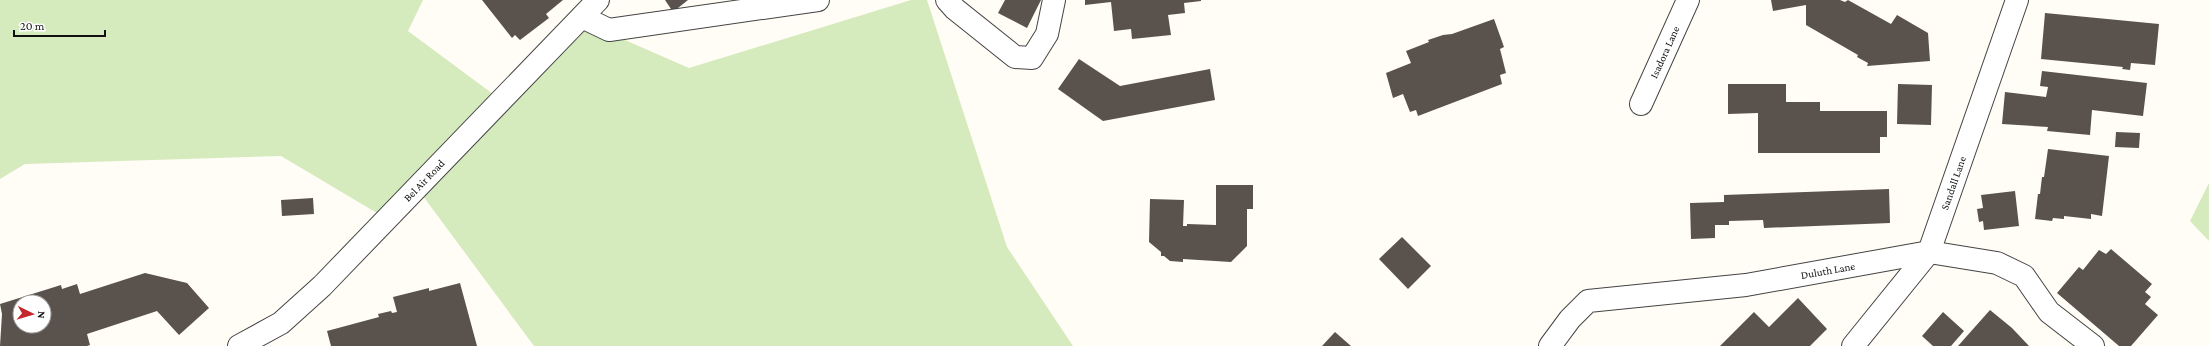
<svg xmlns="http://www.w3.org/2000/svg" width="2209" height="346" font-family="'Crimson Pro',serif">
<style>
.green{fill:#d5ebbd}
.building{fill:#5a524d;fill-rule:evenodd}
.lines{fill:none;stroke-linecap:round;stroke-linejoin:round}
.minor-casing{stroke:#444;stroke-width:24}
.minor{stroke:#fff;stroke-width:22}
.labels{text-anchor:middle;dominant-baseline:central;stroke-width:4;stroke-linejoin:round;paint-order:stroke}
.street-label{font-size:11px;fill:#111;stroke:#fff}
</style>
<rect width="100%" height="100%" fill="#fffdf5"/>
<g class="green">
<polygon points="0,0 423,0 408,31 501,100 579,20 689,68 911,0 927,0 1007,247 1073,346 534,346 417,188 387,219 281,156 25,164 0,179"/>
<polygon points="2209,183 2209,241 2190,221"/>
</g>
<g class="building">
<polygon points="482,0 563,0 546,14 549,18 520,40 515,35 512,38"/>
<polygon points="665,0 688,0 673,12"/>
<polygon points="1005,0 1041,0 1027,28 998,13"/>
<polygon points="1085,0 1201,0 1201,1 1184,3 1185,13 1168,15 1171,35 1132,39 1131,29 1114,31 1111,2 1085,5"/>
<polygon points="1771,0 1840,0 1845,2 1848,0 1891,24 1897,15 1928,33 1930,61 1867,66 1868,63 1857,57 1858,55 1806,25 1806,5 1773,11"/>
<polygon points="2045,13 2159,24 2155,65 2131,63 2130,70 2122,69 2123,67 2041,59"/>
<polygon points="1494,19 1504,47 1500,49 1506,73 1500,75 1502,84 1418,116 1416,110 1410,112 1403,94 1393,98 1386,73 1411,63 1406,51 1429,42 1428,40 1443,35 1452,34"/>
<polygon points="1079,59 1120,86 1210,69 1215,100 1103,121 1058,89"/>
<polygon points="2042,71 2147,83 2143,116 2092,110 2090,135 2047,131 2048,127 2002,124 2005,92 2046,97 2048,87 2040,86"/>
<polygon points="1728,84 1786,84 1786,102 1820,102 1820,111 1887,111 1887,137 1880,137 1880,153 1758,153 1758,113 1728,114"/>
<polygon points="1898,84 1932,85 1931,125 1897,124"/>
<polygon points="2116,132 2140,133 2139,148 2115,147"/>
<polygon points="2048,149 2109,156 2102,216 2091,214 2091,219 2064,216 2064,219 2053,218 2052,221 2035,219 2038,194 2040,194 2042,177 2044,177"/>
<polygon points="1216,185 1253,185 1253,209 1247,209 1247,246 1231,262 1183,259 1183,262 1170,261 1164,256 1161,256 1161,252 1149,242 1150,199 1184,200 1183,226 1187,226 1187,224 1216,225"/>
<polygon points="1889,189 1890,223 1764,228 1763,220 1729,221 1729,225 1715,225 1715,238 1691,239 1690,203 1724,202 1724,195"/>
<polygon points="2015,191 2019,226 1984,230 1983,221 1979,222 1977,209 1983,208 1981,195"/>
<polygon points="313,198 314,214 282,216 281,200"/>
<polygon points="1402,237 1431,266 1408,289 1379,259"/>
<polygon points="2111,249 2152,284 2145,292 2151,297 2145,304 2158,315 2131,346 2119,346 2057,293 2079,267 2083,270 2099,250 2106,254"/>
<path d="M145,273l42,10 22,25 -30,27 -22,-24 -70,23 3,11 -3,1h-87l2,-32 -2,-10 61,-19 1,4 15,-5 3,10zM20,302h24v24h-24z"/>
<polygon points="460,283 477,346 331,346 327,331 379,317 378,314 391,311 392,313 397,312 393,297 429,288 429,291"/>
<polygon points="1798,298 1827,329 1810,346 1720,346 1754,312 1769,327"/>
<polygon points="1990,310 2012,328 2029,346 1958,346"/>
<polygon points="1943,312 1964,331 1951,346 1933,346 1922,336"/>
<polygon points="1335,332 1351,346 1322,346"/>
</g>
<g class="lines">
<defs>
<g id="minor">
<polyline points="947,0 955,9 1015,57 1032,58 1047,34 1054,0"/>
<polyline points="582,17 609,30 818,0"/>
<path id="s1" d="M1641,104l47,-104"/>
<path id="s2" d="M239,346l42,-23 41,-37 276,-286"/>
<path id="s3" d="M1550,346l20,-27 18,-18 158,-16 183,-33 68,11 27,13 25,36 44,34"/>
<path id="s4" d="M1853,346l76,-94 88,-252"/>
</g>
</defs>
<use href="#minor" class="minor-casing"/>
<use href="#minor" class="minor"/>
</g>
<g class="labels">
<g class="street-label">
<text stroke="none"><textPath href="#s1" startOffset="57">Isadora Lane</textPath></text>
<text stroke="none"><textPath href="#s2" startOffset="250">Bel Air Road</textPath></text>
<text stroke="none"><textPath href="#s4" startOffset="194">Sandall Lane</textPath></text>
<text stroke="none"><textPath href="#s3" startOffset="301">Duluth Lane</textPath></text>
</g>
</g>
<g transform="translate(32 314) rotate(95)"><circle r="19" fill="#ffffff" stroke="#a0a0a0"/>
<path d="M0-3L7 15L0 10L-7 15Z" fill="#c4262e"/>
<text y="-6" font-size="11" font-weight="bold" text-anchor="middle" fill="#111111">N</text>
</g>
<path d="M14 30v6h91v-6" fill="none" stroke="#111111" stroke-width="2"/>
<text x="20" y="30" font-size="12" fill="#111111" stroke="#ffffff" stroke-width="3" paint-order="stroke">20 m</text>
</svg>
